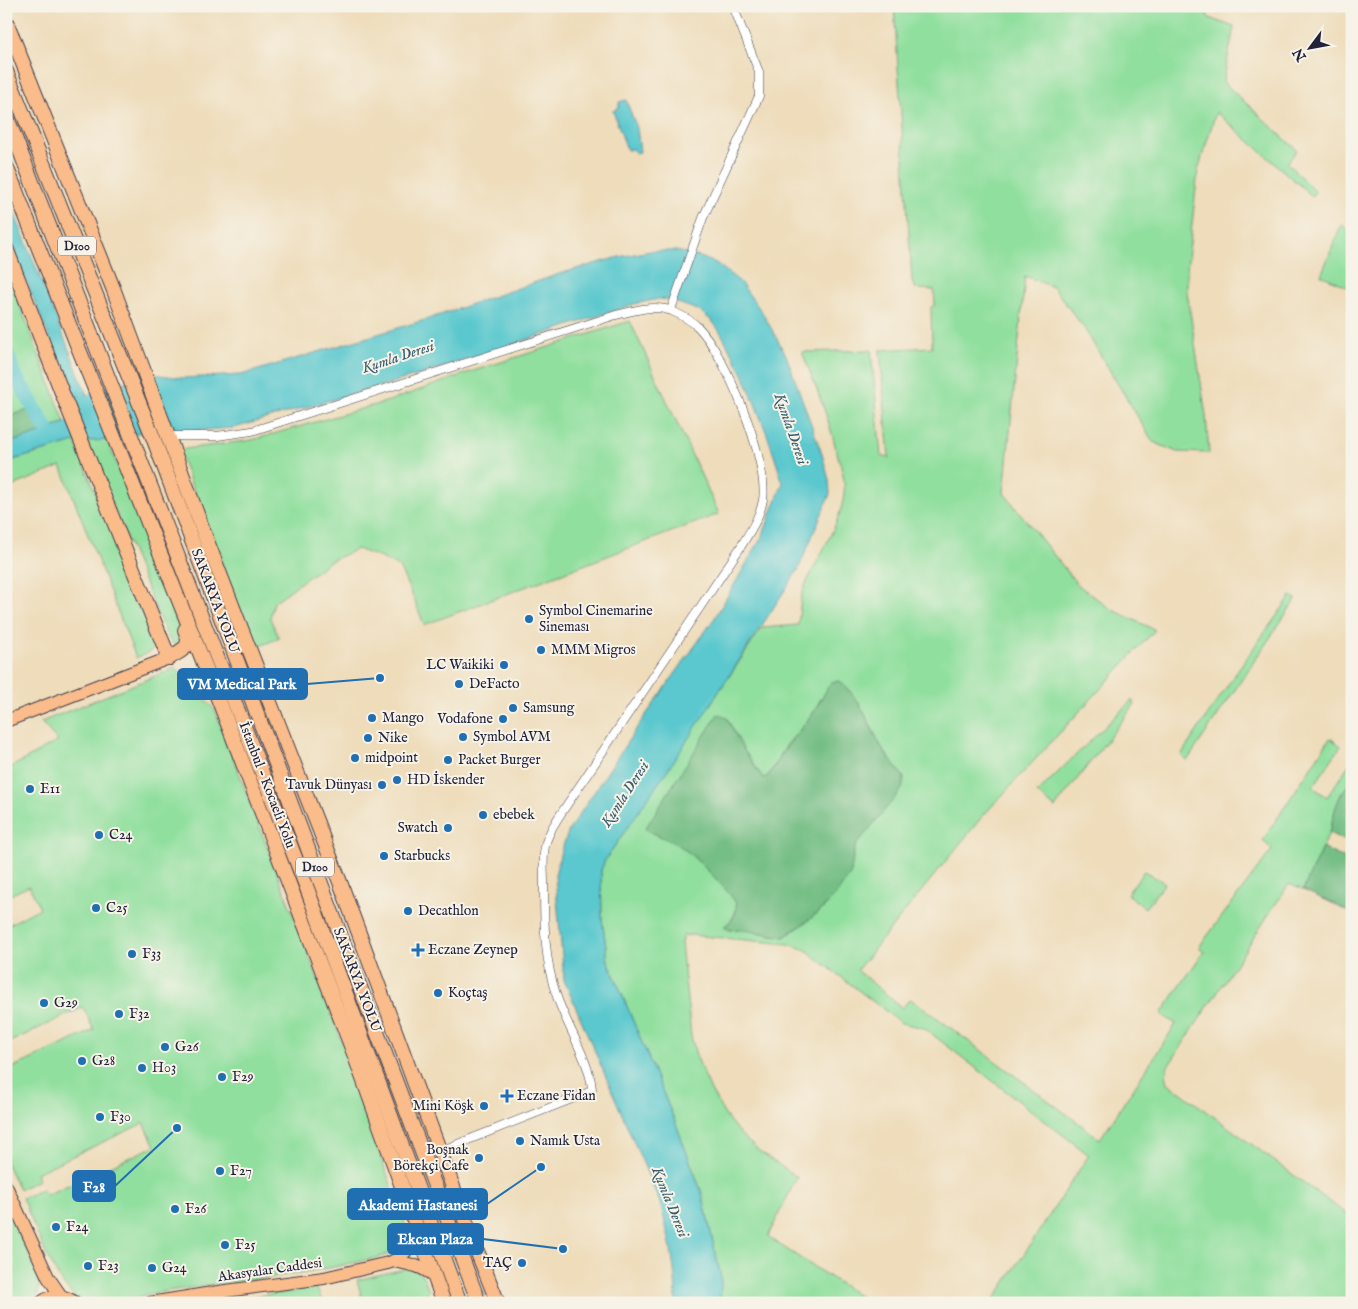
<svg xmlns="http://www.w3.org/2000/svg" width="1358" height="1309" font-family="'IM FELL English',serif">
<style>
.green{fill:#90df9e;stroke:#59806c;fill-rule:evenodd}
.forest{fill:#74be85;stroke:#4b7060}
.water{fill:#5ac8ce;stroke:#3e7584}
.lines{fill:none;stroke-linecap:round;stroke-linejoin:round}
.river{stroke:#5ac8ce;stroke-width:15}
.minor-casing{stroke:#413e4e;stroke-width:9}
.primary-casing{stroke:#413e4e;stroke-width:14}
.trunk-casing{stroke:#413e4e;stroke-width:16}
.minor{stroke:#fff;stroke-width:8}
.primary{stroke:#f9bc8a;stroke-width:12}
.trunk{stroke:#f9bc8a;stroke-width:14}
.poi-dot{fill:#1f6fb2;stroke:#f7f3e8;stroke-width:2}
.labels{text-anchor:middle;dominant-baseline:central;stroke-width:4;stroke-linejoin:round;paint-order:stroke}
.shield{fill:#f7f3e8;stroke:#62616f;stroke-width:1}
.shield-label{font-size:12px;font-weight:bold;fill:#22223b}
.street-label{font-size:14px;fill:#22223b;stroke:#f7f3e8}
.poi-label{font-size:14px;fill:#22223b;stroke:#f7f3e8;text-anchor:start}
.water-label{font-size:15px;font-style:italic;fill:#365c6e;stroke:#f7f3e8}
.leader{fill:none;stroke:#1f6fb2;stroke-width:2}
.callout-dot{fill:#1f6fb2;stroke:#f7f3e8;stroke-width:2}
.callout{fill:#1f6fb2;stroke:#1f6fb2;stroke-width:2}
.callout-label{font-size:15px;text-anchor:middle;font-weight:bold;fill:#fff}
</style>
<rect width="100%" height="100%" fill="#f7f3e8"/>
<filter id="ink" filterUnits="userSpaceOnUse"><feTurbulence type="fractalNoise" baseFrequency=".02" numOctaves="2"/><feDisplacementMap in="SourceGraphic" scale="10" xChannelSelector="R" yChannelSelector="G"/><feConvolveMatrix kernelMatrix="1 2 1 2 8 2 1 2 1" color-interpolation-filters="sRGB"/></filter>
<filter id="wash" filterUnits="userSpaceOnUse"><feTurbulence type="fractalNoise" baseFrequency=".0096" numOctaves="4" result="noise"/><feDisplacementMap in="SourceGraphic" scale="20" xChannelSelector="R" yChannelSelector="G"/><feGaussianBlur stdDeviation="1.12" result="paint"/><feColorMatrix in="noise" values="0 0 0 0 0 0 0 0 0 0 0 0 0 0 0 0 0 1.4 0 .05"/><feComposite in="paint" operator="in"/></filter>
<g filter="url(#wash)">
<rect width="100%" height="100%" fill="#eedcba"/>
<g class="green">
<path d="M894,6h309l6,12 25,9 -11,55 74,68 -10,13 28,28 -3,5 -96,-84 -18,58 -11,99v23l19,124 3,37 -32,-1 -24,-10 -69,-114 -31,-41 -28,-11 -21,217 74,92 33,24 44,21 -174,188 -124,152 45,38 8,-9 14,9 176,131 76,-115 -15,-10 43,-63 -5,-4 73,-97 -9,-10 67,-102 11,8 -28,41 14,10 25,-37v24l-4,1 -7,9 -12,39 -26,57 -14,-6 -122,184 -1,7 2,8 184,135v80l-9,5h-351l97,-148 -165,-127 -23,-5 -95,-73 -17,-6 -99,-9 -7,1 -2,7 10,93 5,19 15,36 14,24 15,19 21,19 36,24 -29,59 12,9 90,58h-150l1,-25 -19,-85 -28,-74 -66,-158 -6,-42 -1,-49 4,-10 157,-232 36,-3 3,-28 4,-11c12,-27 36,-63 39,-92 2,-15 -4,-30 -8,-45 -8,-33 -21,-65 -34,-97l69,-2 10,106 8,2 -9,-108 52,-3 -1,-40 4,-2 -1,-15 -15,-1 -5,-2 -2,-7zM839,681c24,20 27,39 42,65 6,11 16,21 23,32l-48,67 -4,10 -1,17 -27,36 -23,18 -17,11 -45,-8 -9,1 -6,-4c7,-4 14,-14 12,-23 -5,-14 -42,-45 -54,-56l45,-129 16,31 21,30 4,-3 18,-30 26,-31 9,-17z"/>
<polygon points="1342,224 1352,234 1352,289 1321,275"/>
<polygon points="6,269 65,422 43,432 39,420 31,409 12,415 6,401"/>
<polygon points="630,321 719,514 424,625 415,601 399,567 379,557 357,549 330,561 274,602 270,618 279,638 255,648 178,450 252,440 389,401 470,372"/>
<polygon points="107,440 166,585 166,597 184,639 176,645 173,644 167,636 86,441"/>
<path d="M75,442l81,199c0,11 -11,13 -20,17l-75,-192 -55,23v-27z"/>
<polygon points="1291,596 1296,599 1187,761 1181,755 1242,664"/>
<path d="M175,668l40,42 131,343 21,67 43,117c-6,7 -10,13 -20,17 -12,4 -24,6 -37,9 -67,15 -136,19 -203,31 -17,3 -51,15 -67,8 -29,-14 -47,-76 -61,-104l21,-9 3,6 109,-49 -11,-23 -108,50 3,7 -20,9 -13,-26v-92l88,-41 -11,-23 -77,37v-118l34,-18 -11,-22 -23,11v-127l52,-29 -17,-19z"/>
<polygon points="1132,700 1135,704 1055,808 1037,793"/>
<polygon points="1144,871 1165,883 1145,908 1127,894"/>
<polygon points="6,1208 40,1278 38,1295 33,1303 6,1303"/>
<polygon points="404,1269 418,1270 424,1278 429,1291 423,1303 345,1303 362,1298 357,1280"/>
<polygon points="316,1288 324,1303 207,1303"/>
</g>
<g class="forest">
<polygon points="31,409 39,420 43,432 6,444 6,417"/>
<path d="M839,681c24,20 27,39 42,65 6,11 16,21 23,32l-2,11 -46,56c-4,11 -3,17 -5,27 -1,3 -4,7 -6,10 -15,24 -38,40 -61,55l-45,-8 -9,1 -6,-3c7,-5 14,-13 12,-23 -3,-10 -46,-52 -56,-58 -11,-6 -23,-11 -35,-17l73,-115 9,4 16,31 20,29 5,-2 19,-30 25,-31 19,-33z"/>
<path d="M1352,784v60l-23,-11c4,-13 8,-44 23,-49z"/>
<polygon points="1322,848 1352,862 1352,914 1330,902 1303,890"/>
</g>
<g class="water">
<polygon points="626,100 637,128 640,152 636,153 633,149 627,150 613,111 619,107 619,102"/>
<path d="M6,192l81,203 44,-15 13,-7 39,5 58,-3 187,-56 134,-46 57,-16 31,-6h27l23,6 16,6 24,19 22,30 24,43 36,99 7,26 1,14 -32,76 -125,192 -68,98 -4,10 1,49 6,42 66,158 28,74 19,85 -1,25h-44c0,-35 -7,-69 -17,-103l-95,-220 -9,-105 6,-24 8,-21 69,-104 76,-107 48,-82 21,-54 -16,-49 -24,-60 -22,-41 -8,-11 -13,-11 -30,-11 -11,-1 -25,5 -208,69 -192,55 -45,3 -24,-4 -58,13 -32,2 -69,20v-18l37,-12 38,-16 -75,-185z"/>
</g>
<g class="lines">
<polyline class="river" points="6,353 15,375 50,435"/>
</g>
</g>
<g filter="url(#ink)">
<g class="lines">
<defs>
<g id="minor">
<polyline points="671,310 703,218 759,96 759,72 733,6"/>
<path d="M168,436h49l35,-5 364,-116c18,-4 38,-11 56,-4 9,4 19,9 26,16 28,28 71,134 65,173 -3,17 -14,33 -23,48l-176,261c-7,10 -14,21 -18,33 -4,13 -2,28 -2,42 0,37 0,77 13,113 9,27 33,65 35,92l-5,4 -147,58"/>
</g>
<g id="primary">
<polyline points="6,721 169,658"/>
<polyline points="6,1186 48,1277 61,1296"/>
<path d="M394,1261c16,3 28,5 41,16"/>
<path d="M41,1303c11,-10 23,-8 35,0"/>
<path d="M150,1303l68,-11 106,-14 64,-15c15,-4 24,-18 30,-32"/>
</g>
<g id="trunk">
<polyline points="6,21 113,288 207,541 340,882 473,1241 498,1303"/>
<polyline points="6,71 151,432 479,1303"/>
<polyline points="6,115 305,883 460,1303"/>
<polyline points="6,166 221,706 353,1051 444,1303"/>
<polyline points="6,248 66,403 169,658"/>
<path d="M169,658c14,-9 24,-10 16,-28"/>
</g>
</defs>
<use href="#minor" class="minor-casing"/>
<use href="#primary" class="primary-casing"/>
<use href="#trunk" class="trunk-casing"/>
<use href="#minor" class="minor"/>
<use href="#primary" class="primary"/>
<use href="#trunk" class="trunk"/>
</g>
</g>
<g class="poi-dot">
<circle cx="529" cy="619" r="5"/>
<circle cx="541" cy="650" r="5"/>
<circle cx="504" cy="665" r="5"/>
<circle cx="459" cy="684" r="5"/>
<circle cx="513" cy="708" r="5"/>
<circle cx="372" cy="718" r="5"/>
<circle cx="503" cy="719" r="5"/>
<circle cx="463" cy="737" r="5"/>
<circle cx="368" cy="738" r="5"/>
<circle cx="355" cy="758" r="5"/>
<circle cx="448" cy="760" r="5"/>
<circle cx="397" cy="780" r="5"/>
<circle cx="382" cy="785" r="5"/>
<circle cx="30" cy="789" r="5"/>
<circle cx="483" cy="815" r="5"/>
<circle cx="448" cy="828" r="5"/>
<circle cx="99" cy="835" r="5"/>
<circle cx="384" cy="856" r="5"/>
<circle cx="96" cy="908" r="5"/>
<circle cx="408" cy="911" r="5"/>
<path d="M415.5 942.5h5v5h5v5h-5v5h-5v-5h-5v-5h5z"/>
<circle cx="132" cy="954" r="5"/>
<circle cx="438" cy="993" r="5"/>
<circle cx="44" cy="1003" r="5"/>
<circle cx="119" cy="1014" r="5"/>
<circle cx="165" cy="1047" r="5"/>
<circle cx="82" cy="1061" r="5"/>
<circle cx="142" cy="1068" r="5"/>
<circle cx="222" cy="1077" r="5"/>
<path d="M504.5 1088.5h5v5h5v5h-5v5h-5v-5h-5v-5h5z"/>
<circle cx="484" cy="1106" r="5"/>
<circle cx="100" cy="1117" r="5"/>
<circle cx="520" cy="1141" r="5"/>
<circle cx="479" cy="1158" r="5"/>
<circle cx="220" cy="1171" r="5"/>
<circle cx="175" cy="1209" r="5"/>
<circle cx="56" cy="1227" r="5"/>
<circle cx="225" cy="1245" r="5"/>
<circle cx="522" cy="1263" r="5"/>
<circle cx="88" cy="1266" r="5"/>
<circle cx="152" cy="1268" r="5"/>
</g>
<g class="labels">
<g class="shield">
<rect x="58" y="236.5" width="38" height="19" rx="4"/>
<rect x="296" y="857.5" width="38" height="19" rx="4"/>
</g>
<g class="shield-label">
<text x="77" y="246">D100</text>
<text x="315" y="867">D100</text>
</g>
<g class="street-label">
<text transform="translate(215 601) rotate(69)">SAKARYA YOLU</text>
<text transform="translate(267 785) rotate(69)">İstanbul - Kocaeli Yolu</text>
<text transform="translate(357 980) rotate(69)">SAKARYA YOLU</text>
<text transform="translate(270 1270) rotate(-8)">Akasyalar Caddesi</text>
</g>
<g class="poi-label">
<text x="539" y="611">Symbol Cinemarine<tspan x="539" dy="16">Sineması</tspan></text>
<text x="551" y="650">MMM Migros</text>
<text x="494" y="665" text-anchor="end">LC Waikiki</text>
<text x="469" y="684">DeFacto</text>
<text x="523" y="708">Samsung</text>
<text x="382" y="718">Mango</text>
<text x="493" y="719" text-anchor="end">Vodafone</text>
<text x="473" y="737">Symbol AVM</text>
<text x="378" y="738">Nike</text>
<text x="365" y="758">midpoint</text>
<text x="458" y="760">Packet Burger</text>
<text x="407" y="780">HD İskender</text>
<text x="372" y="785" text-anchor="end">Tavuk Dünyası</text>
<text x="40" y="789">E11</text>
<text x="493" y="815">ebebek</text>
<text x="438" y="828" text-anchor="end">Swatch</text>
<text x="109" y="835">C24</text>
<text x="394" y="856">Starbucks</text>
<text x="106" y="908">C25</text>
<text x="418" y="911">Decathlon</text>
<text x="428" y="950">Eczane Zeynep</text>
<text x="142" y="954">F33</text>
<text x="448" y="993">Koçtaş</text>
<text x="54" y="1003">G29</text>
<text x="129" y="1014">F32</text>
<text x="175" y="1047">G26</text>
<text x="92" y="1061">G28</text>
<text x="152" y="1068">H03</text>
<text x="232" y="1077">F29</text>
<text x="517" y="1096">Eczane Fidan</text>
<text x="474" y="1106" text-anchor="end">Mini Köşk</text>
<text x="110" y="1117">F30</text>
<text x="530" y="1141">Namık Usta</text>
<text x="469" y="1150" text-anchor="end">Boşnak<tspan x="469" dy="16">Börekçi Cafe</tspan></text>
<text x="230" y="1171">F27</text>
<text x="185" y="1209">F26</text>
<text x="66" y="1227">F24</text>
<text x="235" y="1245">F25</text>
<text x="512" y="1263" text-anchor="end">TAÇ</text>
<text x="98" y="1266">F23</text>
<text x="162" y="1268">G24</text>
</g>
<g class="water-label">
<text transform="translate(398 357) rotate(-18)">Kumla Deresi</text>
<text transform="translate(791 429) rotate(71)">Kumla Deresi</text>
<text transform="translate(625 794) rotate(-57)">Kumla Deresi</text>
<text transform="translate(670 1202) rotate(68)">Kumla Deresi</text>
</g>
</g>
<path class="leader" d="M380 678L307 684M177 1128L115 1186M541 1167L487 1204M563 1249L483 1239"/>
<g class="callout-dot">
<circle cx="380" cy="678" r="5"/>
<circle cx="177" cy="1128" r="5"/>
<circle cx="541" cy="1167" r="5"/>
<circle cx="563" cy="1249" r="5"/>
</g>
<g class="callout">
<rect x="178" y="669" width="129" height="30" rx="5"/>
<rect x="73" y="1171" width="42" height="30" rx="5"/>
<rect x="348" y="1189" width="139" height="30" rx="5"/>
<rect x="388" y="1224" width="95" height="30" rx="5"/>
</g>
<g class="callout-label">
<text x="242" y="689">VM Medical Park</text>
<text x="94" y="1192">F28</text>
<text x="418" y="1210">Akademi Hastanesi</text>
<text x="435" y="1244">Ekcan Plaza</text>
</g>
<rect width="1358" height="1309" fill="none" stroke="#f7f3e8" stroke-width="25"/>
<g transform="translate(1310 48) rotate(238)" stroke="#f7f3e8" stroke-width="4" paint-order="stroke">
<path d="M0-4L9 19L0 12L-9 19Z" fill="#22223b"/>
<text y="-8" font-size="14" font-weight="bold" text-anchor="middle" fill="#22223b">N</text>
</g>
</svg>
